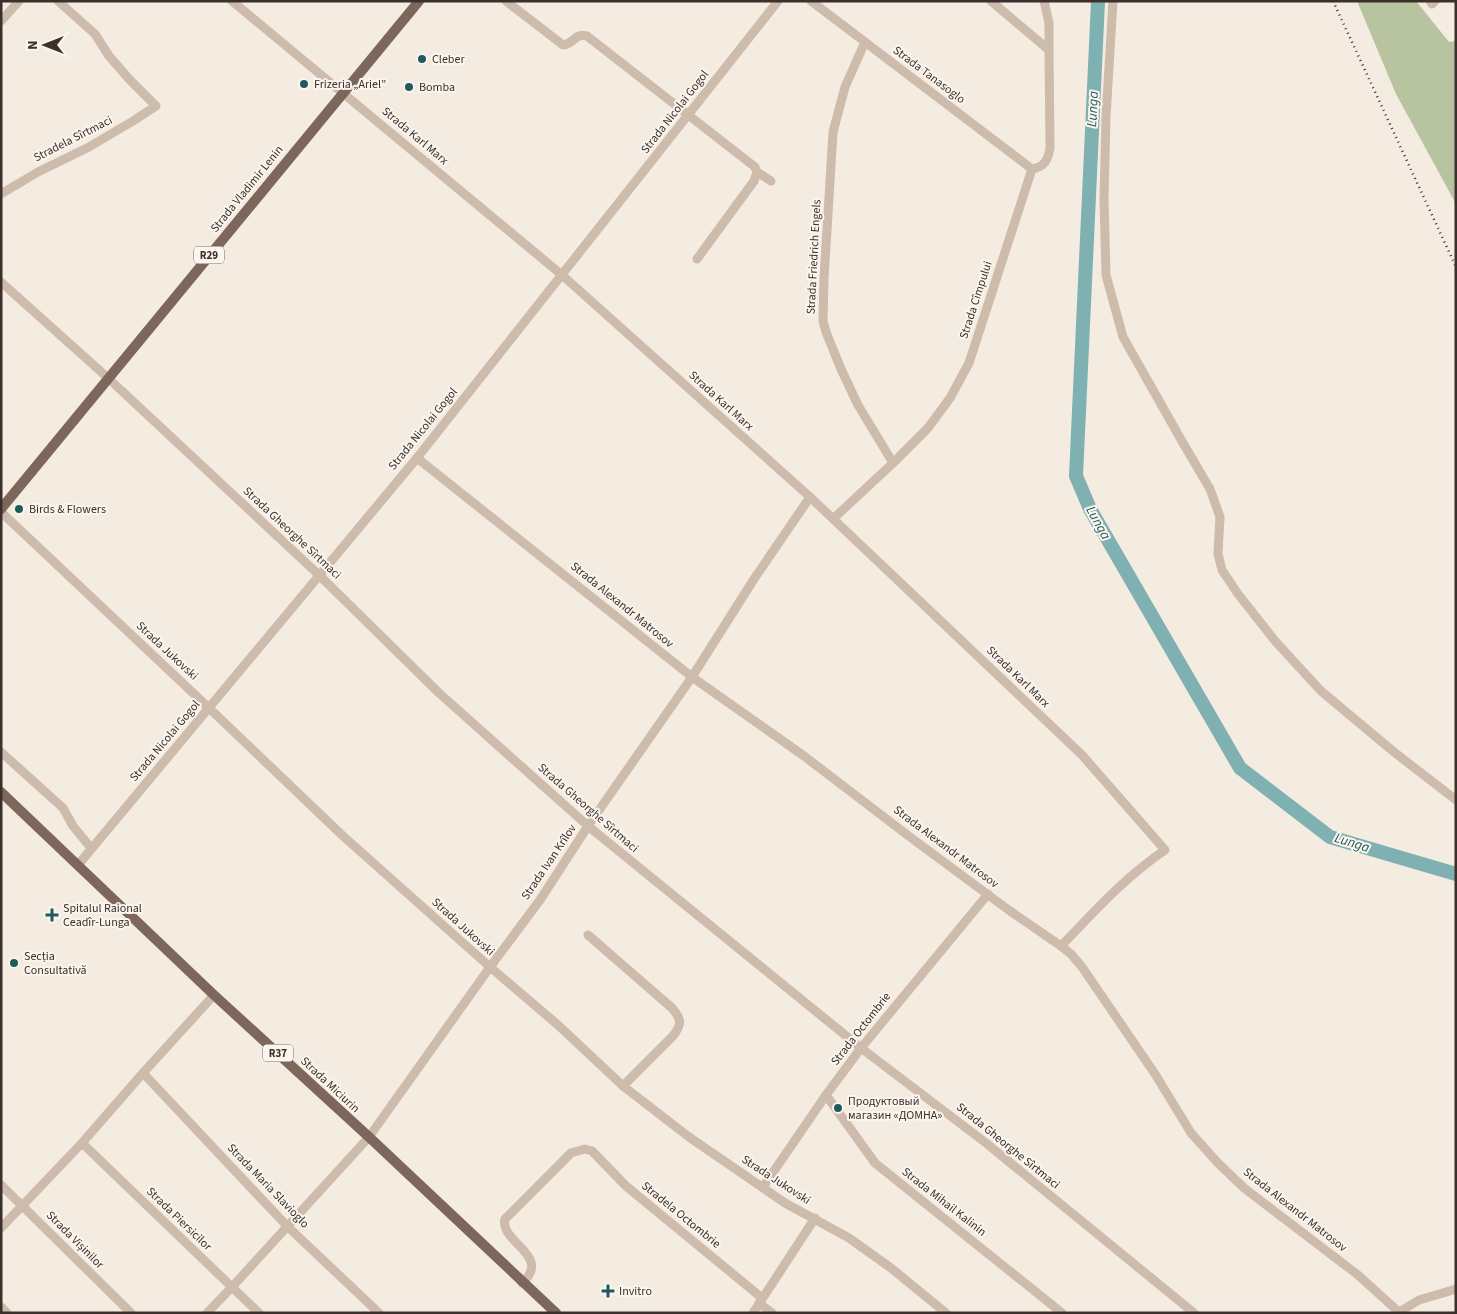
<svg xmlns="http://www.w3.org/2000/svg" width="1457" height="1314" font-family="'Source Sans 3',sans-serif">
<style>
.green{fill:#b8c4a0}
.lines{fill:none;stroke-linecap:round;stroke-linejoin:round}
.river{stroke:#7fb0b2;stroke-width:14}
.minor{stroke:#cdbbac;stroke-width:9}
.major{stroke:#7d675c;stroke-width:10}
.rail{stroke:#3b302b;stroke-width:2.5;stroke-dasharray:1 4;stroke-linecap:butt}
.poi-dot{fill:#1f5a5e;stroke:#fbf5ee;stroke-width:2}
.labels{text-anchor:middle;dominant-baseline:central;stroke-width:4;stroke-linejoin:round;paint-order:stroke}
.shield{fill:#fbf5ee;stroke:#756b66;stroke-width:1}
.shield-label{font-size:11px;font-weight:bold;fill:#3b302b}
.poi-label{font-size:12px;fill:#3b302b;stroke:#fbf5ee;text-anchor:start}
.street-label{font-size:12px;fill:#3b302b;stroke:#fbf5ee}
.water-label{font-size:14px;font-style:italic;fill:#1f5a5e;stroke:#fbf5ee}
</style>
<rect width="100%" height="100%" fill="#f4ebe1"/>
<polygon class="green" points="1357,1 1416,1 1449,42 1456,41 1456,204 1396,94"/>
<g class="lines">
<polyline class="river" points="1098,1 1076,476 1090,509 1240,768 1330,837 1456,874"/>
<g class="minor">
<path d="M232,1l330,274 248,222 272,258 83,95c-40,27 -71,62 -104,96"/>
<path d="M506,1l57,44c11,-1 11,-12 24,-9l168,131 2,5 14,9"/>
<polyline points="811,1 1032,169"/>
<polyline points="1044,1 1049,23 1049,50"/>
<polyline points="1113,1 1106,117 1104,199 1106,275 1123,337 1183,443 1210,489 1220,517 1218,554 1222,570 1238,594 1276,642 1321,691 1394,752 1456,800"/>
<polyline points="1430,1 1432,4 1435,1"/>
<polyline points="1,21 19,1"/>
<polyline points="865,42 845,87 833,132 824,279 823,321 826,332 841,369 858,405 893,463"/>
<polyline points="1,194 38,172 89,147 133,121 156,106 129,79 109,56 95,34 58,1"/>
<polyline points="697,259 754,181 757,172"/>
<polyline points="1,282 108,378 319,575 439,693 588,826 861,1048 986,1143 1194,1313"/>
<polyline points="417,458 692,677 804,756 910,837 1010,911 1061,946 1071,954 1082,967 1155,1074 1191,1133 1218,1163 1244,1188 1358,1275 1400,1313"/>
<polyline points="1,512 209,708 343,836 490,967 558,1025 623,1086 689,1137 785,1203 849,1238 891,1268 946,1313"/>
<path d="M833,519l60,-56 35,-35 22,-30 19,-35 63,-194c13,-2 16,-10 18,-21l-1,-98 -58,-49"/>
<polyline points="1,752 63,808 73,826 91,848"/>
<polyline points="78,865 417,458 778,1"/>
<path d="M588,935l84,73c10,12 10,16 1,28l-50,50"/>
<polyline points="143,1073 287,1226 379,1313"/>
<polyline points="826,1095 875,1163 1062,1313"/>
<polyline points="82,1143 259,1313"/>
<polyline points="1,1185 131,1313"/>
<polyline points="763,1187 826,1095 861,1048 988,894"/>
<polyline points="1,1228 82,1143 143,1073 214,995"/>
<path d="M522,1283c31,-27 -23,-41 -17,-64l66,-66 14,-4 7,2 34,35 136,112"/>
<polyline points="759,1303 772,1313"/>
<polyline points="1,1307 7,1313"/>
<polyline points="1399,1312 1419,1300 1456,1289"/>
<polyline points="207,1313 232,1287 369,1137 490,967 540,900 588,826 692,677 754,579 810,497"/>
<polyline points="753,1313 815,1218"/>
</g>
<g class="major">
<polyline points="1,509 419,1"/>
<polyline points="1,792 214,995 369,1137 556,1313"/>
</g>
<polyline class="rail" points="1333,1 1456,267"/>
</g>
<g class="poi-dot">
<circle cx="422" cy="59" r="5"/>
<circle cx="304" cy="84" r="5"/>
<circle cx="409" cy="87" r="5"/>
<circle cx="19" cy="509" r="5"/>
<path d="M49.5 907.5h5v5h5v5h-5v5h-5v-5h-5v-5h5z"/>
<circle cx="14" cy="963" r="5"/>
<circle cx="838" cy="1108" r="5"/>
<path d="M605.5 1283.5h5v5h5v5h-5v5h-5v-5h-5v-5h5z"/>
</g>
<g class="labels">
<g class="shield">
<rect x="194" y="246.5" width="30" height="17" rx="4"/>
<rect x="263" y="1044.5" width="30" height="17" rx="4"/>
</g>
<g class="shield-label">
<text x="209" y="255">R29</text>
<text x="278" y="1053">R37</text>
</g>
<g class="poi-label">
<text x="432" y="59">Cleber</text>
<text x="314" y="84">Frizeria „Ariel”</text>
<text x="419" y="87">Bomba</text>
<text x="29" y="509">Birds &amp; Flowers</text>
<text x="63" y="908">Spitalul Raional<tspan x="63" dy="14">Ceadîr-Lunga</tspan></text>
<text x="24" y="956">Secția<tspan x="24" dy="14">Consultativă</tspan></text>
<text x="848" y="1101">Продуктовый<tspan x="848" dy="14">магазин «ДОМНА»</tspan></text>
<text x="619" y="1291">Invitro</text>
</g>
<g class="street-label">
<text transform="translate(929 75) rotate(37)">Strada Tanasoglo</text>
<text transform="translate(675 112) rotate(-52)">Strada Nicolai Gogol</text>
<text transform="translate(415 136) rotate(40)">Strada Karl Marx</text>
<text transform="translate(73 139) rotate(-27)">Stradela Sîrtmaci</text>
<text transform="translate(247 189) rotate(-51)">Strada Vladimir Lenin</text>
<text transform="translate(814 257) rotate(-87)">Strada Friedrich Engels</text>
<text transform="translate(976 300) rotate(-72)">Strada Cîmpului</text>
<text transform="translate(721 401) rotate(42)">Strada Karl Marx</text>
<text transform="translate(423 429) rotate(-51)">Strada Nicolai Gogol</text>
<text transform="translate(292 533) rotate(43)">Strada Gheorghe Sîrtmaci</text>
<text transform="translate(622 605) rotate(39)">Strada Alexandr Matrosov</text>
<text transform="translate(167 651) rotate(43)">Strada Jukovski</text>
<text transform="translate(1018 677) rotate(44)">Strada Karl Marx</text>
<text transform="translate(165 741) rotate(-50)">Strada Nicolai Gogol</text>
<text transform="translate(588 808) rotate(41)">Strada Gheorghe Sîrtmaci</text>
<text transform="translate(946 847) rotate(37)">Strada Alexandr Matrosov</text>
<text transform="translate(549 862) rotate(-56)">Strada Ivan Krîlov</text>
<text transform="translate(463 927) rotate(42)">Strada Jukovski</text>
<text transform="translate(861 1029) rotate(-52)">Strada Octombrie</text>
<text transform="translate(330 1085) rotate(43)">Strada Miciurin</text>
<text transform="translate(1008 1146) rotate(39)">Strada Gheorghe Sîrtmaci</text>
<text transform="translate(776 1180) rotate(33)">Strada Jukovski</text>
<text transform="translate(268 1186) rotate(46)">Strada Maria Slavioglo</text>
<text transform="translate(944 1202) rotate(38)">Strada Mihail Kalinin</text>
<text transform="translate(1295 1210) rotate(38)">Strada Alexandr Matrosov</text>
<text transform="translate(681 1215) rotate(39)">Stradela Octombrie</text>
<text transform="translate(179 1219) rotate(44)">Strada Piersicilor</text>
<text transform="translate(75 1240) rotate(45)">Strada Vișinilor</text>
</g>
<g class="water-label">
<text transform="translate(1093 109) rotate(-87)">Lunga</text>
<text transform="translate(1098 523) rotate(61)">Lunga</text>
<text transform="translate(1352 843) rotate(17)">Lunga</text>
</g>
</g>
<rect width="1457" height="1314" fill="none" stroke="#3b302b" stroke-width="5"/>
<g transform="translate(45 45) rotate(270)" stroke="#fbf5ee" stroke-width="4" paint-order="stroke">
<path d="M0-4L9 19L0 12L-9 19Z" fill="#3b302b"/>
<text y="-8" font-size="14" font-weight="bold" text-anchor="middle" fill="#3b302b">N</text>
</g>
</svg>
